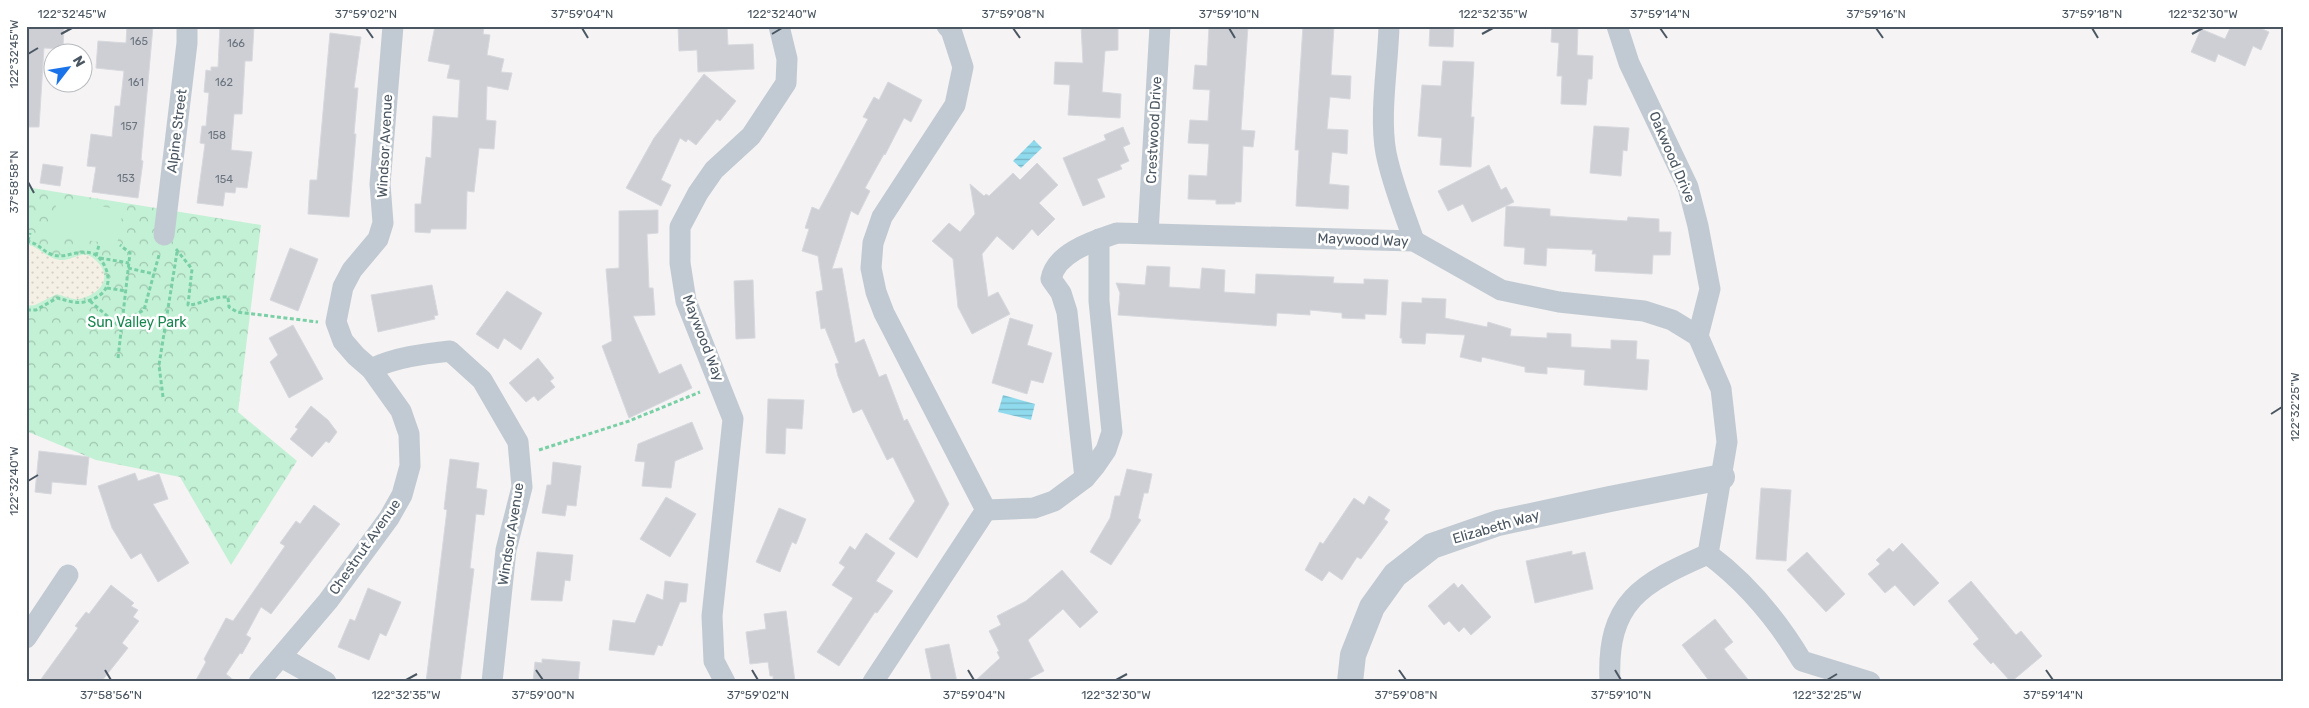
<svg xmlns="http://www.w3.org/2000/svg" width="2309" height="708" font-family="Rubik,sans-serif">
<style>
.forest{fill:url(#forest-crowns)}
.sand{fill:url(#sand-dots)}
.garden{fill:#c3f1d5}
.water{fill:url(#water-rules)}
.building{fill:#cdcfd5;stroke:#d7d9de}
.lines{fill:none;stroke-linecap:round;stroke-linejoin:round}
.path{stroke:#7ad0a6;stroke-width:3;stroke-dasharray:4 2.5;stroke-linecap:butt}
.minor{stroke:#c1cad2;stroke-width:21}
.tertiary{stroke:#c1cad2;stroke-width:26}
.ticks{fill:none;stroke:#4a5661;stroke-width:2}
.labels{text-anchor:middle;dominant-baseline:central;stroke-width:5;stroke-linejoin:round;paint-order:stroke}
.number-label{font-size:11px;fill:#6b747e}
.street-label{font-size:14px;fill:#4a5661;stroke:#fff}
.park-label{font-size:14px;fill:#17864f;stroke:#fff}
.neatline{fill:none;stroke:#4a5661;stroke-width:2}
.ticks-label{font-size:12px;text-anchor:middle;fill:#4a5661}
</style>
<defs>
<pattern id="forest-crowns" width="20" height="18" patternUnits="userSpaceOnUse" patternTransform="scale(1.25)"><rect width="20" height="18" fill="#c3f1d5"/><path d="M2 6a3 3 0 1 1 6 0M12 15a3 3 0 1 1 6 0" fill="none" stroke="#a0c6b0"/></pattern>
<pattern id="sand-dots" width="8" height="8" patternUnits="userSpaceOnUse" patternTransform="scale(1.25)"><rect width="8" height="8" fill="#f5f0e5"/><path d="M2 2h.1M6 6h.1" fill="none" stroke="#d4d0c7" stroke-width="1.8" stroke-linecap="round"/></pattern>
<pattern id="water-rules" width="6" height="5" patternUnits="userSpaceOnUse" patternTransform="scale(1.25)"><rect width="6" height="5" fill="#90daee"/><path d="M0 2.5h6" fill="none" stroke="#78b4c4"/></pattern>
</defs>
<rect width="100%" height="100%" fill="#f5f3f3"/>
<polygon class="forest" points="26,187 261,225 238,412 297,461 231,565 180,477 96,460 26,431"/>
<path class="sand" d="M26,244c15,3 22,17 38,16 10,-1 19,-10 29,-2 22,17 9,36 -14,41 -7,1 -15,-3 -22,-5l-22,11 -9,1z"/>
<polygon class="garden" points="57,199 123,210 117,245 51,234"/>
<g class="water">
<polygon points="1034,140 1042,148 1021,168 1013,161"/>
<polygon points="1003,395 1035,404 1031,420 998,412"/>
</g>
<g class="building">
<polygon points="26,26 64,26 63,49 44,48 39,127 26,127"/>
<polygon points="127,26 153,26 141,160 143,161 138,198 92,192 96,167 87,166 91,134 112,137 115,106 120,106 124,71 96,68 98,41 126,43"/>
<polygon points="220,26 254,26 252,61 245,61 242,114 234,114 231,150 252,152 247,188 236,187 235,193 225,192 223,206 197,203 205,144 200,143 202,126 206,126 209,93 204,92 206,70 211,71 211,67 218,67"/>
<polygon points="435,26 484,26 483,34 490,35 487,55 504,59 501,72 512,73 508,90 487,86 486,120 496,121 494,149 479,148 474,192 467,191 466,229 431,229 430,233 415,232 415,204 421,204 426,157 431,158 433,116 458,118 460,80 447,78 450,65 428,61"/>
<polygon points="678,26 727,26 728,45 753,44 754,69 698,72 697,50 679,51"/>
<polygon points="1081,26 1118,26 1118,50 1105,51 1102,92 1121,94 1120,118 1068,115 1070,85 1054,84 1055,62 1083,63"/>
<polygon points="1209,26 1248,26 1241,130 1255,131 1253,147 1243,146 1241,202 1235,202 1235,204 1216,204 1216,200 1188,199 1189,175 1207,176 1209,144 1188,143 1190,120 1208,121 1210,90 1193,89 1195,65 1207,66"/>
<polygon points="1303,26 1334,26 1331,75 1351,76 1350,99 1330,97 1327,129 1348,130 1347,154 1332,152 1329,184 1349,186 1348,209 1296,206 1299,150 1295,150"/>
<polygon points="1430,26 1454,26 1453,47 1429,46"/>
<polygon points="1552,26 1578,26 1577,55 1593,56 1592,79 1588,79 1586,105 1561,104 1562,76 1557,76 1559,43 1551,42"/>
<polygon points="2231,26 2256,26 2269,32 2261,50 2253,46 2245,66 2218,54 2215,62 2191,52 2201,29 2225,39"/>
<polygon points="330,33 361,37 354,88 358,88 354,134 356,134 349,217 308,214 310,180 317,180"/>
<polygon points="1443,61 1474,62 1471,117 1474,117 1471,167 1440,165 1442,138 1418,136 1422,85 1441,86"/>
<polygon points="704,74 736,101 720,121 717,119 696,145 688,139 686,142 680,138 661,180 671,185 661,206 626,188 654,138"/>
<polygon points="888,82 922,100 911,122 904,118 885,155 884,154 865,188 870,191 858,215 851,211 832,269 842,268 855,343 864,339 879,377 886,374 904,421 907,419 949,504 917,558 889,539 915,501 893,457 887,460 862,409 853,413 838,376 835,364 839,363 825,328 821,329 816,292 823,290 818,256 802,251 809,229 805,228 812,207 819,210 868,119 863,117 874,97 879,100"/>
<polygon points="1594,126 1629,128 1627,151 1623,150 1621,176 1590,173"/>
<polygon points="1123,127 1130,144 1123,147 1129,161 1120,165 1122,169 1097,179 1105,197 1083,206 1063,158 1106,140 1104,135"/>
<polygon points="1037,163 1058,185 1039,203 1055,219 1038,236 1032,229 1013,250 997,236 982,254 988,297 998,292 1010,314 972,334 958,307 953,259 932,241 949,223 960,232 975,214 970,184 984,196 986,194 989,196 1013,173 1020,180"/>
<polygon points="43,164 63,167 60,186 40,183"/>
<polygon points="1489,165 1501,190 1506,187 1514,202 1472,222 1463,204 1448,211 1438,191"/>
<polygon points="1506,206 1550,209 1550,216 1627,221 1628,217 1659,219 1659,232 1671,232 1670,255 1653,255 1652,274 1595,271 1596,254 1592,254 1593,250 1547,248 1546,266 1524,264 1525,248 1504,246"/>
<polygon points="658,210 658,233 647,234 649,288 653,288 655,315 633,316 659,374 681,364 692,388 629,418 602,346 612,341 606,269 619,268 619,211"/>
<polygon points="290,248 318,259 298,311 270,300"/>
<polygon points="1147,266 1170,267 1169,287 1200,289 1202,268 1225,270 1224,292 1255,294 1256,274 1334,277 1333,283 1364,284 1364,279 1388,280 1386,315 1365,314 1365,319 1342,318 1342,313 1310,310 1310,315 1277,313 1276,326 1118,315 1120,293 1116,283 1145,285"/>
<polygon points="753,280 755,338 736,339 734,281"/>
<polygon points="432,285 438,315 434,316 435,319 378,332 371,295"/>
<polygon points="507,291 542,313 521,350 504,338 498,349 476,334"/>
<polygon points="1422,298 1446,299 1445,318 1487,327 1488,322 1511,329 1510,336 1547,338 1547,333 1571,334 1571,347 1611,349 1611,340 1637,341 1636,359 1649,360 1647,390 1584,385 1585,370 1547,367 1547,374 1525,372 1525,367 1482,357 1481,362 1460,357 1465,335 1426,333 1425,344 1402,343 1402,338 1400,338 1402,302 1422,303"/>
<polygon points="1010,318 1033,325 1027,345 1052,353 1043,383 1031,380 1027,394 992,383"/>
<polygon points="293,325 323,379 289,398 270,362 278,355 269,338"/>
<polygon points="538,358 554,378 550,381 555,387 538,401 534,396 526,402 509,383"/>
<polygon points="768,399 804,400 802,429 786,428 785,454 766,453"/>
<polygon points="311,406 328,420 337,432 329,443 326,441 312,457 290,439 298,429 295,427"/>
<polygon points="692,422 703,449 675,461 671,488 642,486 645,462 635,461 638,444"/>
<polygon points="39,451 89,457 86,485 52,482 51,494 35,492"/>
<polygon points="450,459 479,463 476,488 487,490 484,515 476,514 470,568 474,569 460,682 426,682 447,510 444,509"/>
<polygon points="553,462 581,466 576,506 567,505 565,516 542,513 547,485 551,485"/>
<polygon points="1127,469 1152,474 1148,493 1144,493 1138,518 1141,520 1111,565 1090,552 1110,518 1115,496 1120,496"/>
<polygon points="135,473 138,481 159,474 168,499 153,504 189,563 158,582 141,553 131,559 112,528 98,486"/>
<polygon points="1761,488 1791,490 1786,561 1756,559"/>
<polygon points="1369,496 1390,510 1384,519 1388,522 1361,559 1357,557 1342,580 1329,571 1322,581 1305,570 1320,542 1323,544 1354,498 1364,505"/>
<polygon points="666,497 696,514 670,557 640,539"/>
<polygon points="314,505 340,524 271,614 261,607 246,635 251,638 242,654 240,653 226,674 236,682 195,682 206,662 204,659 226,618 233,621 285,546 280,543 296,521 300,524"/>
<polygon points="779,508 806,519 796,544 792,542 780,572 756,562"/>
<polygon points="866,533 895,553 876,581 893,591 877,613 875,612 839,666 817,652 853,598 832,585 845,567 839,563 850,546 855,550"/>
<polygon points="1902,543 1939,583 1914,606 1895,585 1885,593 1868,574 1880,564 1876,560 1889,548 1893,552"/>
<polygon points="1572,551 1572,555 1585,552 1593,589 1535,603 1526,561"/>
<polygon points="537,552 573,555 570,581 565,580 562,601 531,600"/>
<polygon points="1807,552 1845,594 1826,612 1787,570"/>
<polygon points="1062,570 1098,612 1080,628 1063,609 1028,640 1044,671 1023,682 974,682 1000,658 997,652 999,651 989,631 1001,625 997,616 1026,601"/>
<polygon points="665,581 688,584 686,602 680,602 662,646 658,645 654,655 609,650 613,620 635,623 647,594 663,600"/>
<polygon points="1971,581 2016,635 2021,631 2042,656 2011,682 1993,662 1991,664 1973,644 1979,639 1948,601"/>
<polygon points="1454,583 1458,588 1462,584 1491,617 1471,635 1464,627 1459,632 1449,621 1444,625 1428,606"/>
<polygon points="111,585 134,603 131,606 138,610 133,617 139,621 122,643 128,648 101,682 39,682 78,628 75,626 86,612 89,614"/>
<polygon points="368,588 401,602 386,636 380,633 369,660 338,647 350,619 355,621"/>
<polygon points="786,611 795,682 773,682 773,676 770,676 768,662 750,664 746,632 766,629 764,614"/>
<polygon points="1715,619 1733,642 1724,649 1750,682 1710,682 1682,645"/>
<polygon points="949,644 957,682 932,682 925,649"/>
<polygon points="542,659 580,662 578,682 533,682 535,662 542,663"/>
</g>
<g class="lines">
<g class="path">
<path d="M26,241c13,2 17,11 27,14 15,4 24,-7 41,-1 10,5 18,24 12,34 -4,8 -14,12 -22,14 -9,2 -18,-2 -27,-4l-21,12h-10"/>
<polyline points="28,241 30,233"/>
<path d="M176,249l16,20 -4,36c14,-1 26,-9 40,-8l1,10 8,5 81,10"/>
<polyline points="96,256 99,245"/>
<polyline points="100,258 129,263"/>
<polyline points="128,268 154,274"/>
<polyline points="107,288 126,291"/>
<polyline points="90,301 121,328"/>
<polyline points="122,322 144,310 159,255"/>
<polyline points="118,358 130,253 120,245"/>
<polyline points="163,397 159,365 177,252"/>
<polyline points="539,450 629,421 700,392"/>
</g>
<g class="minor">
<path d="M1389,26c-1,39 -10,90 -3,127 6,30 18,59 28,88"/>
<polyline points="1617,26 1629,63 1688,187 1698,226 1710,289 1698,336 1721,389 1727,442 1708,554"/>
<polyline points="1148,233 1160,26"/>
<polyline points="164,235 187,43 187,26"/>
<path d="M371,369c25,-12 52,-15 79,-18l32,29 36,62 4,45 -16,63 -14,132"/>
<path d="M1085,478l-18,-166 -6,-19 -10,-14c5,-27 43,-38 66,-46l297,8 87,49 58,12 85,9 28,9 26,16"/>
<polyline points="986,510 1034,508 1054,501 1085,478 1095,466 1106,450 1112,432 1099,301 1099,239"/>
<polyline points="26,638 68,575"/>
<polyline points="281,657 326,682"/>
<polyline points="259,682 328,601 389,518 402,495 410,466 409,434 401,411 371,369 356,356 343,341 336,322 343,287 352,270 378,239 383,223 380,184 393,26"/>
<polyline points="725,682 714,661 712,616 733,419 686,301 680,263 680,227 698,193 714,170 751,136 786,83 787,59 779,26"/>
<polyline points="873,682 986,510 884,313 876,292 871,268 873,243 882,217 955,105 963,67 951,30 947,26"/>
<path d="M1610,682c-4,-81 32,-99 98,-128 39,29 69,65 94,107l68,21"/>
</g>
<polyline class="tertiary" points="1350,682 1353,655 1372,607 1395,575 1432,546 1498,523 1610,499 1722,477"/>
</g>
<path class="ticks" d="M366,28l7,10M582,28l6,10M1013,28l7,10M1229,28l6,10M1660,28l7,10M1876,28l7,10M2092,28l6,10M61,34l11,-6M772,34l10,-6M1482,34l11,-6M2192,34l11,-6M28,54l10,-6M28,182l6,11M2271,414l11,-7M28,481l10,-6M105,670l6,10M536,670l7,10M752,670l6,10M968,670l6,10M1399,670l7,10M1615,670l6,10M2046,670l7,10M406,680l11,-6M1116,680l11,-6M1827,680l10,-6"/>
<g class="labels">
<g class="number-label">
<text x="139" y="41">165</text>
<text x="236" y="43">166</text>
<text x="136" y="82">161</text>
<text x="224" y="82">162</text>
<text x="129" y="126">157</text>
<text x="217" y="135">158</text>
<text x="126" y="178">153</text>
<text x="224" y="179">154</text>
</g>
<g class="street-label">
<text transform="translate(1154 130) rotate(-87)">Crestwood Drive</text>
<text transform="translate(177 131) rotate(-83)">Alpine Street</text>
<text transform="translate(385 146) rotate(-87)">Windsor Avenue</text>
<text transform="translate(1672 157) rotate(67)">Oakwood Drive</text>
<text transform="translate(1363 240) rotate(2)">Maywood Way</text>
<text transform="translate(703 338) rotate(69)">Maywood Way</text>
<text transform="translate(1496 527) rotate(-16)">Elizabeth Way</text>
<text transform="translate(511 534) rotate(-81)">Windsor Avenue</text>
<text transform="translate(365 547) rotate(-55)">Chestnut Avenue</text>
</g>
<g class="park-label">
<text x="137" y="322">Sun Valley Park</text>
</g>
</g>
<rect width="2309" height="708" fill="none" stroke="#ffffff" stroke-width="55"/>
<g transform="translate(68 68) rotate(59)"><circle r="24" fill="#ffffff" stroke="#b7bbc0"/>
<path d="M0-4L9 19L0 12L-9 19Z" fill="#1a73e8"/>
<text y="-8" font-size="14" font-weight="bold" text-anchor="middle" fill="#4a5661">N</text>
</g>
<rect x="28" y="28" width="2254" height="652" class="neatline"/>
<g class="ticks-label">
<text x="72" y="18">122°32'45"W</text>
<text x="366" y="18">37°59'02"N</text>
<text x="582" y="18">37°59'04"N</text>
<text x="782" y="18">122°32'40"W</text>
<text x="1013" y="18">37°59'08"N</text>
<text x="1229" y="18">37°59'10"N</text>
<text x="1493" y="18">122°32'35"W</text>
<text x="1660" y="18">37°59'14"N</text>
<text x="1876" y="18">37°59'16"N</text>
<text x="2092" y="18">37°59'18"N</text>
<text x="2203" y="18">122°32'30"W</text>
<text transform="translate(14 54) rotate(-90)" y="4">122°32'45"W</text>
<text transform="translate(14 182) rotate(-90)" y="4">37°58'58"N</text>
<text transform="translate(2295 407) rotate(-90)" y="4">122°32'25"W</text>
<text transform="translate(14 481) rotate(-90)" y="4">122°32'40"W</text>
<text x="111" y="699">37°58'56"N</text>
<text x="406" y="699">122°32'35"W</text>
<text x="543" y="699">37°59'00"N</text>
<text x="758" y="699">37°59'02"N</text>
<text x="974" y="699">37°59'04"N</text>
<text x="1116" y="699">122°32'30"W</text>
<text x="1406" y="699">37°59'08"N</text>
<text x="1621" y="699">37°59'10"N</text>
<text x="1827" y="699">122°32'25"W</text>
<text x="2053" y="699">37°59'14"N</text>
</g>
</svg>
